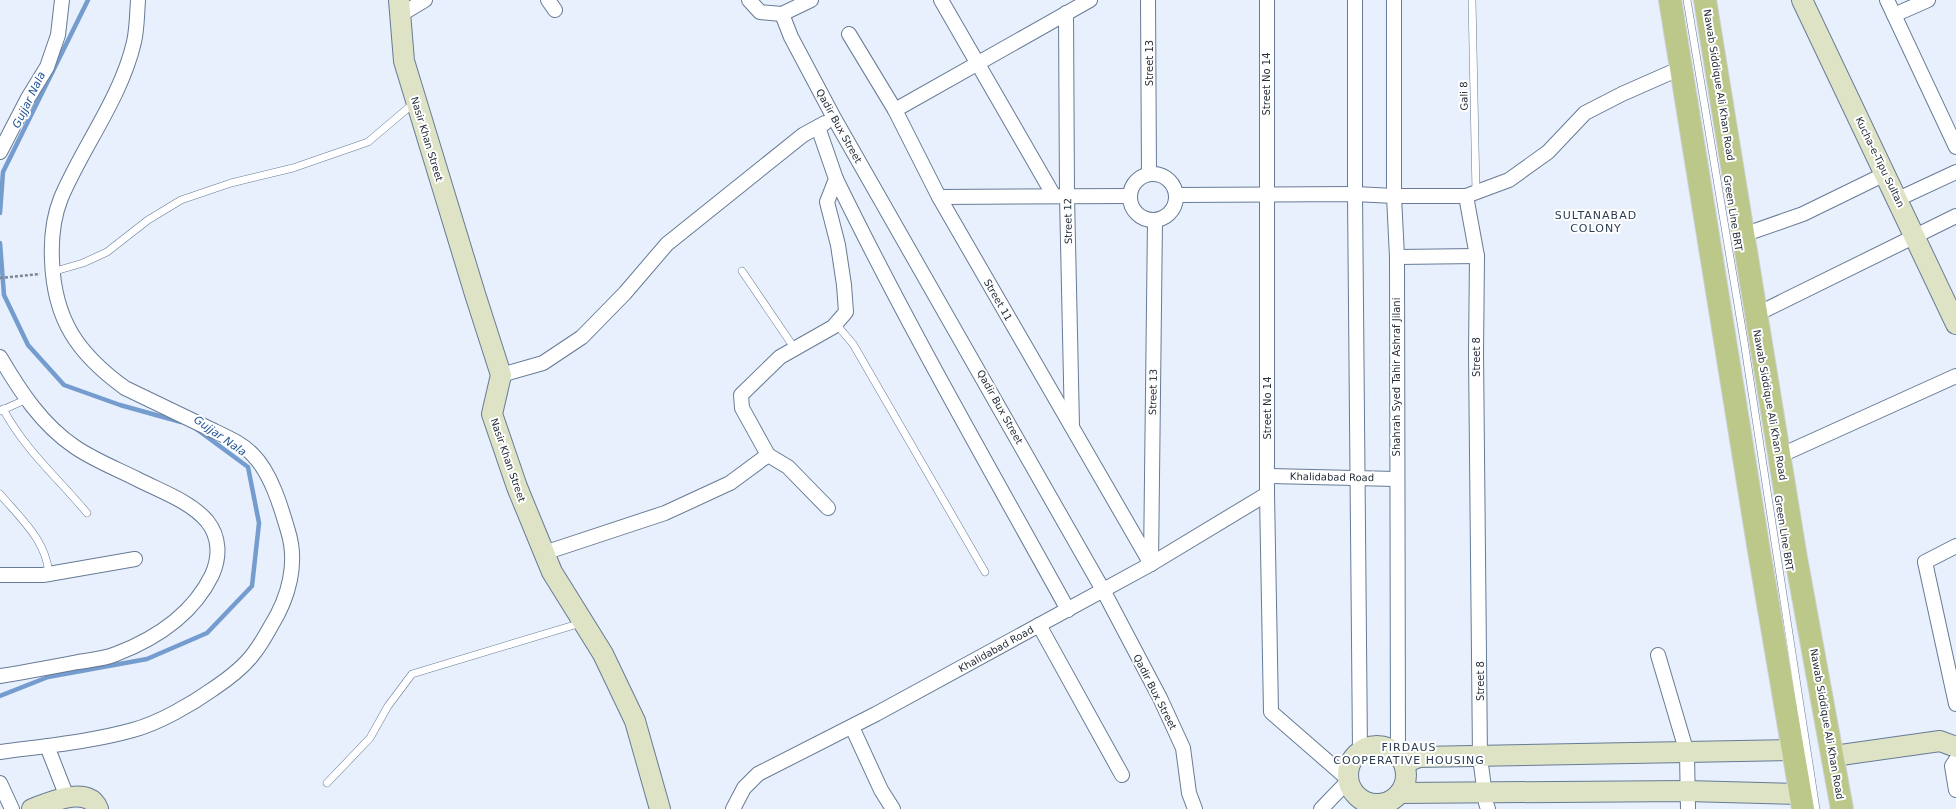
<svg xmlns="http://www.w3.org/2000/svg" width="1956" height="809" font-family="'DejaVu Sans',sans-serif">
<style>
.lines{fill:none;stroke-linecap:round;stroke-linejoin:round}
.stream{stroke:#759ccf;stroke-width:4.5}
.lane-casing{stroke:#677b96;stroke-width:8}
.street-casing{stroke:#677b96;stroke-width:16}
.secondary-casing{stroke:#677b96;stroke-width:22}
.primary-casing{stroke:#cfd1d3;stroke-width:24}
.path{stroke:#7d8692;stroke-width:2.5;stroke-dasharray:3 2;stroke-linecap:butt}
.lane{stroke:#fff;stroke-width:7}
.street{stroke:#fff;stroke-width:14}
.secondary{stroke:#dde3c4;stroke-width:20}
.primary{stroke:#bbc88a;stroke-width:22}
.labels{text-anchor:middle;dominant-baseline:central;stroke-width:4;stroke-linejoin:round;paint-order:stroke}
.street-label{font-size:10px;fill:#252e39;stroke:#fff}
.water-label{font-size:11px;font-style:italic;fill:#225594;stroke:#fff}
.neighbourhood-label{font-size:11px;letter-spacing:1px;fill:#2a3c54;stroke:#fff}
</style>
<rect width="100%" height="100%" fill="#e7f0fc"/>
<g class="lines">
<g class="stream">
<polyline points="0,213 3,172 88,0"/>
<polyline points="0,243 4,295 28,345 64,385 120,405 181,422"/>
<polyline points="0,696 48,677 147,659 207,633 252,586 259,523 248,467 195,428"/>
</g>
<defs>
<g id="lane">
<polyline points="1472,0 1476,192"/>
<polyline points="1687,0 1744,341 1816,809"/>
<polyline points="742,271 795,349"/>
<polyline points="52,272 83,263 107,252 148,220 181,200 231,183 293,168 368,142 414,103"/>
<polyline points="836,324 853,344 985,572"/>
<path d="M3,409c22,41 55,69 84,104"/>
<polyline points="0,411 27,399"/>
<path d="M0,494c21,25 46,46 49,80"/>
<polyline points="327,783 370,738 388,706 412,674 581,623"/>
</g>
<g id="street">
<polyline points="548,0 555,10"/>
<polyline points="749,0 760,12 782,14 811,0"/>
<polyline points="941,0 1054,196"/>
<polyline points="1148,0 1149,174"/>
<polyline points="1267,0 1267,494 1271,712 1349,780 1321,809"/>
<polyline points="1355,0 1355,194 1360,752"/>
<polyline points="1394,0 1394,196 1397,257 1398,754"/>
<polyline points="1887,0 1956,147"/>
<polyline points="1066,13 1067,196 1072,426"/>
<polyline points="782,14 791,37 834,118 1103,590 1160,698 1183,748 1189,793 1195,809"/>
<polyline points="400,15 425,0"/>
<polyline points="1894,15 1928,0"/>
<polyline points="849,34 895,110 939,197 1151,564"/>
<polyline points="895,110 1090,0"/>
<polyline points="0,152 28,98 47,67 58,35 62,0"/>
<circle cx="1153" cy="197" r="23"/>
<path d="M836,179c71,146 153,288 232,431"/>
<polyline points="1176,195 1355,194 1394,196 1466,196 1477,256 1476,353 1480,757 1486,803 1488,809"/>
<polyline points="1466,196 1509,180 1548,152 1585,113 1622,94 1681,68"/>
<polyline points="939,197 1129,196"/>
<polyline points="1898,199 1956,172"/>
<polyline points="1743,235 1803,214 1885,174"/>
<polyline points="1397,257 1477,256"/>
<polyline points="1755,315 1956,216"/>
<path d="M0,357c20,34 42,68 75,90 19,13 42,22 62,32 23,12 53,22 70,42 13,16 13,36 5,54 -19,39 -57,64 -96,79 -12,5 -26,6 -38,8 -26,5 -52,10 -78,14"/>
<polyline points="501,375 543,363 582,337 625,293 667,244 803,135 825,123"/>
<polyline points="768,455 788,467 828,508"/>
<polyline points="1779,456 1956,376"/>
<polyline points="1267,476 1396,479"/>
<polyline points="1956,546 1925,562 1956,704"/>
<polyline points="544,553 665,513 730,483 768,455 742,408 741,395 780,357 833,327 846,312 844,285 838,245 827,202 836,179 818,127"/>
<polyline points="1151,564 1155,220"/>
<polyline points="0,575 43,575 135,559"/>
<polyline points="1039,625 1122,775"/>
<polyline points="1658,655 1687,753 1688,809"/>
<polyline points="852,727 881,790 893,809"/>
<polyline points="47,746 67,797"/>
<path d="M0,752c44,-6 90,-10 133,-22 26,-7 59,-26 80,-41 15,-10 31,-22 41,-36 7,-9 12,-18 17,-27 18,-29 27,-63 17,-95 -7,-24 -17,-58 -35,-76 -12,-13 -31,-20 -47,-28 -27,-13 -54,-26 -81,-39 -47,-34 -71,-68 -73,-128 -1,-21 1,-42 9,-62 22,-52 60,-100 73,-156 3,-13 3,-28 4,-42"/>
<polyline points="1956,760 1952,766 1956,790"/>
<polyline points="0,783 12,809"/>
<polyline points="733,809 744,788 758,774 876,714 1151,564 1267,494"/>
</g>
<g id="secondary">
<polyline points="399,0 404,61 475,294 501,375 492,414 517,487 552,572 603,654 635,721 660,809"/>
<polyline points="1802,0 1956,324"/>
<circle cx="1377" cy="775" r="29"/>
<polyline points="1834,756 1940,741 1956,747"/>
<polyline points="1404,763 1419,757 1794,750"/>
<polyline points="1400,793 1687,791 1801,794"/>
<path d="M32,809c16,-6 57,-25 66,0"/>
</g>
<g id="primary">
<polyline points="1670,0 1759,551 1803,809"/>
<polyline points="1705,0 1796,558 1842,809"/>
</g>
</defs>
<use href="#lane" class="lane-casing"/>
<use href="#street" class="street-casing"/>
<use href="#secondary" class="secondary-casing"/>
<use href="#primary" class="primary-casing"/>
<polyline class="path" points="0,278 40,274"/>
<use href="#lane" class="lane"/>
<use href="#street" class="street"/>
<use href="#secondary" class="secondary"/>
<use href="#primary" class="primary"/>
</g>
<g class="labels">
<g class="street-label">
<text transform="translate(1149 63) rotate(-90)">Street 13</text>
<text transform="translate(1266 84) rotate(-90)">Street No 14</text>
<text transform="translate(1719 85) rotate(81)">Nawab Siddique Ali Khan Road</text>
<text transform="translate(1464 96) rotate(-91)">Gali 8</text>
<text transform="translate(839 126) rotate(61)">Qadir Bux Street</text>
<text transform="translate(427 139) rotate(73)">Nasir Khan Street</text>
<text transform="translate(1880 162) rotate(64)">Kucha-e-Tipu Sultan</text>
<text transform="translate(1733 213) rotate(81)">Green Line BRT</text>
<text transform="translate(1068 221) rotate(-91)">Street 12</text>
<text transform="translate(998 300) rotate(60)">Street 11</text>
<text transform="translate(1476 357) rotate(-90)">Street 8</text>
<text transform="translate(1396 377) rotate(-90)">Shahrah Syed Tahir Ashraf Jilani</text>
<text transform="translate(1153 392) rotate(-89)">Street 13</text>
<text transform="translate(1770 405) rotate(80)">Nawab Siddique Ali Khan Road</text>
<text transform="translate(1000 407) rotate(61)">Qadir Bux Street</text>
<text transform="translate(1267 408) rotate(-90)">Street No 14</text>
<text transform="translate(508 460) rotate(71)">Nasir Khan Street</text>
<text transform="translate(1332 477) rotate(1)">Khalidabad Road</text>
<text transform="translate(1784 533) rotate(81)">Green Line BRT</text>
<text transform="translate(996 649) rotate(-29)">Khalidabad Road</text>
<text transform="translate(1480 681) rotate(-90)">Street 8</text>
<text transform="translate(1155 692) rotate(63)">Qadir Bux Street</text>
<text transform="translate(1827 724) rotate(80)">Nawab Siddique Ali Khan Road</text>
</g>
<g class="water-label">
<text transform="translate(29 100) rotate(-64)">Gujjar Nala</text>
<text transform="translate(220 436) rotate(35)">Gujjar Nala</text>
</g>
<g class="neighbourhood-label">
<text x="1596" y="215">SULTANABAD<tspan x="1596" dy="13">COLONY</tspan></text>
<text x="1409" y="747">FIRDAUS<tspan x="1409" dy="13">COOPERATIVE HOUSING</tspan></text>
</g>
</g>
</svg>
